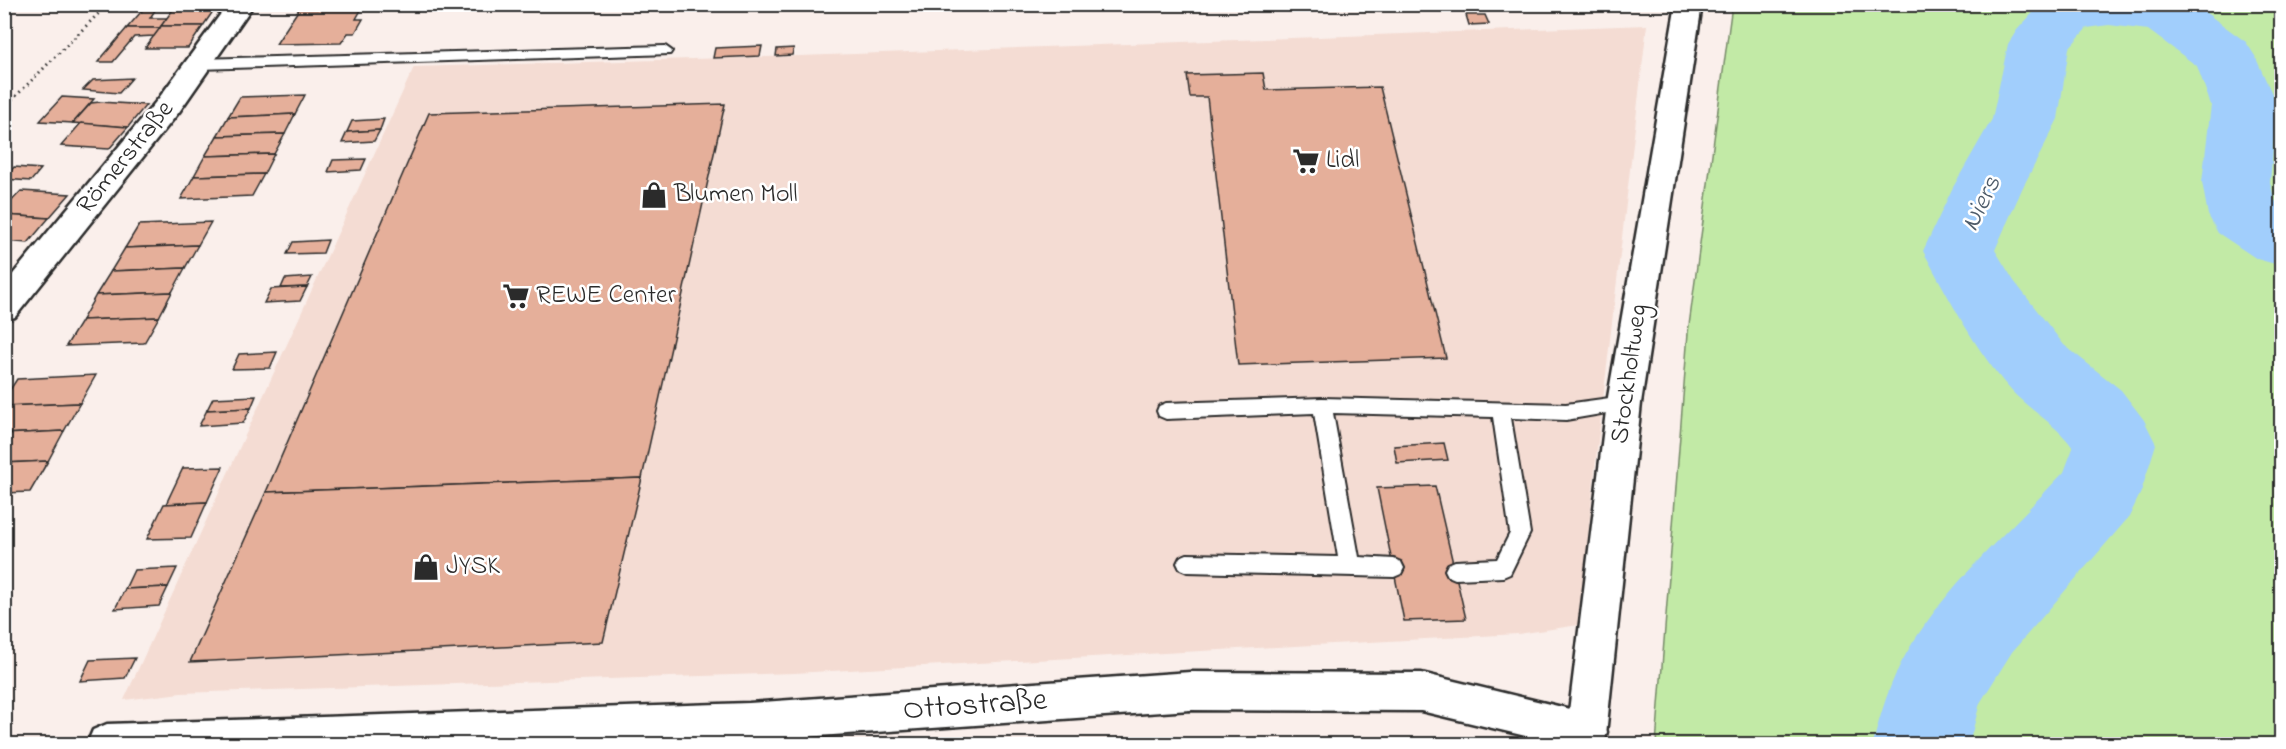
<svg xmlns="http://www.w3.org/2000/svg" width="2286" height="749" font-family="'Indie Flower',sans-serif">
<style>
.built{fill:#f4dcd3}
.green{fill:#c2eaa6;stroke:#768a68;stroke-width:1.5}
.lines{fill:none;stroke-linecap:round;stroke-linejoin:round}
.river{fill:#a1cefc;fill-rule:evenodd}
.building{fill:#e5af9a;stroke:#2b2b2b;stroke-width:1.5}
.lane-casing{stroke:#2b2b2b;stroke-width:4}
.street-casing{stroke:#2b2b2b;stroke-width:5}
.secondary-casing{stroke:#2b2b2b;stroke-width:5}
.path{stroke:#2b2b2b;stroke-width:3;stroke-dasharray:1.5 4;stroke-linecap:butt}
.lane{fill:#fff;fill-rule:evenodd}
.street{fill:#fff;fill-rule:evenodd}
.secondary{fill:#fff;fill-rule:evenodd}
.labels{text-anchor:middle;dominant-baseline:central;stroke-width:5;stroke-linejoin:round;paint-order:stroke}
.street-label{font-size:26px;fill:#2b2b2b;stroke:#fff}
.poi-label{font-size:26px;fill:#2b2b2b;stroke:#fff;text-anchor:start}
.water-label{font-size:27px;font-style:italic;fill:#4e5c6a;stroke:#fff}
.near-street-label{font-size:32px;fill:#2b2b2b;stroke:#fff}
</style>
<rect width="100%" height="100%" fill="#faefeb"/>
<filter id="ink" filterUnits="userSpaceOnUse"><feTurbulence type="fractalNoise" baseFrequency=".0167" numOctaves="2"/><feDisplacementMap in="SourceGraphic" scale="12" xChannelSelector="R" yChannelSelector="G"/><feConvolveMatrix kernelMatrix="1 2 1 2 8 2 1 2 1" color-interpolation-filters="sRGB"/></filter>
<g filter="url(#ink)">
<polygon class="built" points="1647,25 1596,459 1579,625 1518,634 794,673 181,693 124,700 414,67 800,56"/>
<polygon class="green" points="1732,5 2281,5 2281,744 1656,744 1688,333"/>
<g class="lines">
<path class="river" d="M2041,4h153l52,38 9,14 22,49 -7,77 5,19 7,4v61l-25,-7 -39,-26 -10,-18 -6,-33 9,-77 -14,-39 -49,-36 -39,-5 -22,3 -18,20 -11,71 -36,70 -27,61 19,31 50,64 57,45 23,30 12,24 -15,48 -12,25 -117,135 -32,51 -11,41h-96c7,-29 17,-63 33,-90 40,-69 104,-124 158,-182l9,-24c-17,-25 -45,-38 -64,-60 -35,-40 -60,-90 -86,-137l29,-62 40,-70 16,-75 9,-14z"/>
</g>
<g class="building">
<polygon points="148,4 159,4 150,18 167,18 160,28 127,28"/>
<polygon points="177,4 218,4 203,26 161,26"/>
<polygon points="314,4 377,4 374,9 311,10"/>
<polygon points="299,9 361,10 356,19 363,19 355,33 348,33 341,43 276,44"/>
<polygon points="1466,15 1485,15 1489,24 1469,25"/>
<polygon points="161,26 203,26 188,48 145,48"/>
<polygon points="127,28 160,28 154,36 134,37 113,62 98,62"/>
<polygon points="762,46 760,56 713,58 715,48"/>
<polygon points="794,48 792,55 776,56 777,49"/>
<polygon points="1263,73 1266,90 1380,87 1446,358 1238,365 1207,97 1190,97 1187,75"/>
<polygon points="132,78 119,93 83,90 93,80"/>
<polygon points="305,95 295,114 228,117 240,97"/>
<polygon points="62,97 94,99 73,123 40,121"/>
<polygon points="100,102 146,105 128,127 73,123 91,103"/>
<polygon points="725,104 642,478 266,492 429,113"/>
<polygon points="295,114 285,134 217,136 228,117"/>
<polygon points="384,119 380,130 347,132 352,121"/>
<polygon points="81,123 127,127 128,127 109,149 61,146"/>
<polygon points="380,130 374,141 342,143 347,132"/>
<polygon points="285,134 274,154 205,156 217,136"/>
<polygon points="274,154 264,174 194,176 205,156"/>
<polygon points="366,159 361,170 328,172 333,160"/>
<polygon points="14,167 41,169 31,181 4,179"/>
<polygon points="264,174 252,196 181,199 194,176"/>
<polygon points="21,191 70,194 49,218 4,215 4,209"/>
<polygon points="4,215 49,218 28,243 4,241"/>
<polygon points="211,222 198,245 125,248 139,225"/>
<polygon points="328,240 323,253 287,254 293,242"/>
<polygon points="198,245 185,268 111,271 125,248"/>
<polygon points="185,268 172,292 96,295 111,271"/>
<polygon points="312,277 307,287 281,288 285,279"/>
<polygon points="307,287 300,301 264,303 271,289"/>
<polygon points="172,292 159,317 82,320 96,295"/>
<polygon points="159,317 144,343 66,346 82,320"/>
<polygon points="277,352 270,368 232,369 239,354"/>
<polygon points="96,375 80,403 4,406 4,399 17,379"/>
<polygon points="256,396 251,408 207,410 213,398"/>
<polygon points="80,403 64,431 4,434 4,406"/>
<polygon points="251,408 243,423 199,426 207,410"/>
<polygon points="64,431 48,461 4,463 4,434"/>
<polygon points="1444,443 1448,460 1397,463 1394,446"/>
<polygon points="48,461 30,492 4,493 4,463"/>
<polygon points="223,467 207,502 166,504 183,468"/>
<polygon points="642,478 603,642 190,662 266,492"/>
<polygon points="1435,486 1466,619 1404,621 1377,488"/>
<polygon points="207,502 191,538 147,539 164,504"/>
<polygon points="177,568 168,587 125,589 134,570"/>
<polygon points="168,587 159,606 115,609 125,589"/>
<polygon points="135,658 125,678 80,681 90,660"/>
</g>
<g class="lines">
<defs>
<g id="lane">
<polygon points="665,46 672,51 670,54 199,69 192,64 199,59"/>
<polygon points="1624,396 1630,398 1633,403 1630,408 1624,410 1566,420 1511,418 1530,533 1510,574 1503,577 1455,579 1448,576 1445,570 1448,564 1455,561 1497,559 1510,533 1493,417 1333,413 1359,557 1394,559 1401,562 1404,568 1401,574 1394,577 1187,572 1180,569 1177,563 1180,557 1187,554 1338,557 1314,413 1166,419 1159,416 1157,411 1159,406 1166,403 1322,398 1566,404"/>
</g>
<g id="street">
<polygon points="228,4 254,4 179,112 15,317 4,320 4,285 159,98"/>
<polygon points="1190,672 1421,673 1587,713 1601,718 1607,732 1602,744 1559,744 1421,711 1190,710 749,741 657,744 87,744 93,730 107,724 749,703"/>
</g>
<polygon id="secondary" points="1676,4 1702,4 1641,403 1605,744 1565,744 1607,403"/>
</defs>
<use href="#lane" class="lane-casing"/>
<use href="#street" class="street-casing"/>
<use href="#secondary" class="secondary-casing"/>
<polyline class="path" points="4,108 108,4"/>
<use href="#lane" class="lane"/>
<use href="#street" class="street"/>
<use href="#secondary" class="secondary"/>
</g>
</g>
<defs>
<symbol id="supermarket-bare" viewBox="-9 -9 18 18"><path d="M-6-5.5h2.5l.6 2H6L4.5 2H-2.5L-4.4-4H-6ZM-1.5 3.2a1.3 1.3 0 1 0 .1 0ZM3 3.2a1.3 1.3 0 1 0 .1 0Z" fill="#2b2b2b" stroke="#fff" stroke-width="2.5" paint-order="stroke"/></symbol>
<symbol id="shop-bare" viewBox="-9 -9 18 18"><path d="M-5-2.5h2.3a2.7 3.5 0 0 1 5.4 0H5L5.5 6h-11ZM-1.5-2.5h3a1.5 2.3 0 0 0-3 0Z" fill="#2b2b2b" stroke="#fff" stroke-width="2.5" paint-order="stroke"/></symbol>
</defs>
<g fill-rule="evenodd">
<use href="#supermarket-bare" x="1287" y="142" width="38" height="38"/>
<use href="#shop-bare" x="635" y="176" width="38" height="38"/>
<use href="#supermarket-bare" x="497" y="277" width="38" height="38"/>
<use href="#shop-bare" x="407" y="548" width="38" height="38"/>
</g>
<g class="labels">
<g class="street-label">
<text transform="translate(126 158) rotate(-51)">Römerstraße</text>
<text transform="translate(1630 374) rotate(-82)">Stockholtweg</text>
</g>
<g class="poi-label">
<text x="1326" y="161">Lidl</text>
<text x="674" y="195">Blumen Moll</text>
<text x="536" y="296">REWE Center</text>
<text x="446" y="567">JYSK</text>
</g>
<g class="water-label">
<text transform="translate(1982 204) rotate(-64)">Niers</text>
</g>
<g class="near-street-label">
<text transform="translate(975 706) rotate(-4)">Ottostraße</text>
</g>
</g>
<rect width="2286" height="749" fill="none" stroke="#fff" stroke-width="24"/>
<rect x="12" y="12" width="2262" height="725" fill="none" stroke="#2b2b2b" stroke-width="2" filter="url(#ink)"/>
</svg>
